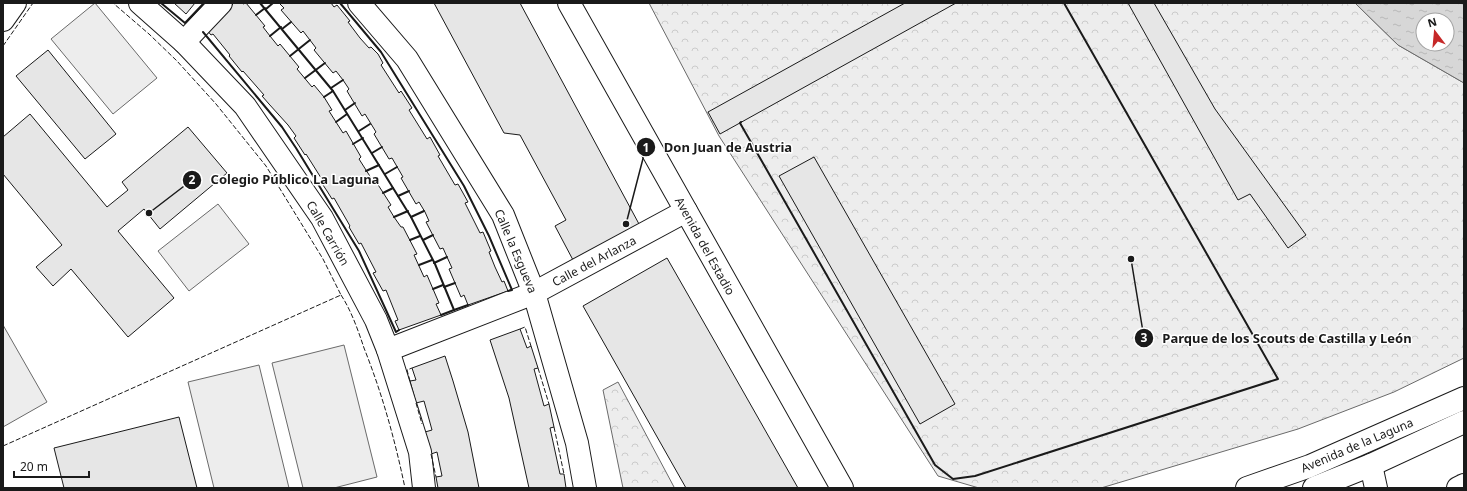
<svg xmlns="http://www.w3.org/2000/svg" width="1467" height="491" font-family="'Noto Sans',sans-serif">
<style>
.grass{fill:#ededed;stroke:#6a6a6a}
.park{fill:url(#park-crowns);stroke:#6a6a6a}
.water{fill:url(#water-ripples);stroke:#6a6a6a;fill-rule:evenodd}
.building{fill:#e6e6e6;stroke:#1a1a1a}
.lines{fill:none;stroke-linecap:round;stroke-linejoin:round}
.street-casing{stroke:#1a1a1a;stroke-width:24}
.secondary-casing{stroke:#1a1a1a;stroke-width:24}
.street{stroke:#fff;stroke-width:22}
.secondary{stroke:#fff;stroke-width:22}
.fence{stroke:#1a1a1a;stroke-width:1;stroke-dasharray:5 2;stroke-linecap:butt}
.wall{stroke:#1a1a1a;stroke-width:2}
.labels{text-anchor:middle;dominant-baseline:central;stroke-width:3;stroke-linejoin:round;paint-order:stroke}
.street-label{font-size:12px;fill:#1a1a1a;stroke:#fff}
.leader{fill:none;stroke:#1a1a1a;stroke-width:1.5}
.callout-dot{fill:#1a1a1a;stroke:#fff;stroke-width:1.5}
.mark-label{font-size:12px;text-anchor:middle;font-weight:bold;fill:#fff}
.callout-label{font-size:13px;text-anchor:middle;font-weight:bold;fill:#1a1a1a;stroke:#fff;stroke-width:3;stroke-linejoin:round;paint-order:stroke}
</style>
<defs>
<pattern id="park-crowns" width="20" height="18" patternUnits="userSpaceOnUse"><rect width="20" height="18" fill="#ededed"/><path d="M2 6a3 3 0 1 1 6 0M12 15a3 3 0 1 1 6 0" fill="none" stroke="#cbcbcb"/></pattern>
<pattern id="water-ripples" width="26" height="14" patternUnits="userSpaceOnUse"><rect width="26" height="14" fill="#d7d7d7"/><path d="M2 4q2-2 4 0t4 0M15 11q2-2 4 0t4 0" fill="none" stroke="#b8b8b8"/></pattern>
</defs>
<rect width="100%" height="100%" fill="#fff"/>
<g class="grass">
<polygon points="95,3 157,78 113,114 51,39"/>
<polygon points="218,204 249,244 189,291 158,251"/>
<polygon points="3,325 47,402 3,427"/>
<polygon points="344,345 377,477 334,488 303,488 272,363"/>
<polygon points="259,365 289,488 214,488 188,382"/>
</g>
<g class="park">
<polygon points="649,3 1355,3 1398,45 1464,83 1464,358 1394,392 1298,429 1101,488 979,488 938,476 719,136"/>
<polygon points="618,382 674,487 674,488 623,488 603,390"/>
</g>
<path class="water" d="M1355,3h109v80l-66,-38zM1423,20h24v24h-24z"/>
<g class="building">
<polygon points="174,3 195,3 186,14"/>
<polygon points="234,3 242,3 243,4 246,3 265,26 263,27 270,36 278,46 280,44 299,67 297,69 312,87 314,85 324,97 332,110 329,111 343,133 346,131 361,157 359,159 373,181 375,180 391,205 388,207 394,217 401,227 403,227 417,254 414,255 424,277 427,275 439,303 436,304 441,315 399,330 395,321 398,320 386,290 383,291 373,273 376,272 361,243 359,244 349,227 350,226 334,198 332,199 327,191 321,182 323,181 306,154 305,155 294,138 296,136 288,125 269,104 262,96 264,95 243,71 242,72 229,56 230,55 213,34 211,35 206,29"/>
<polygon points="279,3 331,3 334,7 337,5 350,21 348,22 360,38 369,48 371,47 378,54 383,63 381,65 399,93 401,91 412,108 409,110 427,139 430,137 440,155 438,156 455,185 458,184 468,202 465,203 480,233 483,232 491,251 489,252 495,267 502,282 504,281 508,291 468,305 464,295 461,297 449,269 452,268 447,257 443,248 440,249 426,222 429,221 425,212 419,202 416,204 401,178 403,177 392,158 389,159 374,134 376,132 365,114 362,116 347,91 349,89 343,80 336,71 333,73 314,50 316,48 303,31 301,33 281,10 284,8"/>
<polygon points="434,3 520,3 639,224 573,260 555,226 566,220 520,135 504,133"/>
<polygon points="905,3 956,3 720,134 708,112"/>
<polygon points="1128,3 1154,3 1215,109 1306,235 1288,248 1250,194 1238,200"/>
<polygon points="48,50 116,134 85,159 16,76"/>
<polygon points="30,114 107,207 128,190 122,182 188,127 227,173 160,229 144,209 118,231 174,298 128,337 71,269 53,286 36,267 62,245 3,174 3,137"/>
<polygon points="814,157 955,404 920,424 779,176"/>
<polygon points="667,258 715,342 798,488 686,488 583,306"/>
<polygon points="520,329 527,348 531,346 538,368 534,369 544,406 549,404 554,427 550,428 560,474 564,474 566,488 529,488 509,398 490,340"/>
<polygon points="445,356 453,381 468,432 479,488 438,488 436,477 442,476 437,452 431,454 425,432 432,430 424,401 416,403 410,381 416,380 412,368"/>
<polygon points="179,417 197,488 64,488 54,448"/>
</g>
<g class="lines">
<defs>
<g id="street">
<polyline points="140,3 184,42 245,106 322,218 376,320 388,350 420,452 424,488"/>
<polyline points="359,3 407,59 503,215 534,293 577,443 585,488"/>
<polyline points="3,20 15,3"/>
<polyline points="184,42 221,3"/>
<polyline points="388,350 534,293 686,211"/>
<polyline points="1371,465 1376,488"/>
<polyline points="1458,488 1464,485"/>
</g>
<g id="secondary">
<polyline points="569,3 842,488"/>
<polyline points="1247,488 1310,466 1464,398"/>
<polyline points="1314,488 1371,465 1464,422"/>
</g>
</defs>
<use href="#street" class="street-casing"/>
<use href="#secondary" class="secondary-casing"/>
<use href="#street" class="street"/>
<use href="#secondary" class="secondary"/>
<g class="fence">
<polyline points="3,46 33,3"/>
<path d="M341,295c10,15 17,35 23,53 18,45 31,92 41,140"/>
<polyline points="520,329 525,327 531,346"/>
<polyline points="538,368 549,404"/>
<polyline points="410,381 407,370 412,368"/>
<polyline points="416,403 422,424"/>
<polyline points="554,427 564,474"/>
<polyline points="3,446 341,295 323,259 266,166 216,104 177,61 149,34 113,3"/>
<polyline points="431,454 436,477"/>
</g>
<g class="wall">
<polyline points="161,3 185,23 204,3"/>
<polyline points="260,3 333,91 411,217 435,264 454,310 468,305"/>
<polyline points="340,3 381,52 464,186 489,236 512,290 508,291"/>
<polyline points="266,9 273,3"/>
<polyline points="256,15 265,8"/>
<polyline points="282,29 291,22"/>
<polyline points="203,32 282,127 296,148 359,251 396,332 399,330"/>
<polyline points="270,36 281,27"/>
<polyline points="290,56 310,40"/>
<polyline points="305,78 325,63"/>
<polyline points="331,88 343,80"/>
<polyline points="324,97 333,91"/>
<polyline points="345,110 355,103"/>
<polyline points="336,122 347,114"/>
<polyline points="741,122 740,123 935,465 953,479 975,476 1278,379 1064,3"/>
<polyline points="359,131 370,124"/>
<polyline points="353,144 363,138"/>
<polyline points="372,153 382,147"/>
<polyline points="366,171 379,165"/>
<polyline points="385,174 397,167"/>
<polyline points="383,193 393,188"/>
<polyline points="398,196 409,191"/>
<polyline points="394,217 408,211"/>
<polyline points="411,217 424,211"/>
<polyline points="410,240 420,236"/>
<polyline points="423,240 433,235"/>
<polyline points="434,263 447,257"/>
<polyline points="419,265 432,260"/>
<polyline points="444,287 455,283"/>
<polyline points="433,289 443,285"/>
<polyline points="441,315 454,310"/>
</g>
</g>
<g class="labels">
<g class="street-label">
<text transform="translate(328 233) rotate(60)">Calle Carrión</text>
<text transform="translate(705 246) rotate(61)">Avenida del Estadio</text>
<text transform="translate(516 251) rotate(67)">Calle la Esgueva</text>
<text transform="translate(594 261) rotate(-28)">Calle del Arlanza</text>
<text transform="translate(1357 445) rotate(-23)">Avenida de la Laguna</text>
</g>
</g>
<path class="leader" d="M626 224L646 147M149 213L192 180M1131 259L1144 338"/>
<g class="callout-dot">
<circle cx="626" cy="224" r="4"/>
<circle cx="149" cy="213" r="4"/>
<circle cx="1131" cy="259" r="4"/>
<circle cx="646" cy="147" r="10"/>
<circle cx="192" cy="180" r="10"/>
<circle cx="1144" cy="338" r="10"/>
</g>
<g class="mark-label">
<text x="646" y="152">1</text>
<text x="192" y="184">2</text>
<text x="1144" y="342">3</text>
</g>
<g class="callout-label">
<text x="728" y="152">Don Juan de Austria</text>
<text x="295" y="184">Colegio Público La Laguna</text>
<text x="1287" y="343">Parque de los Scouts de Castilla y León</text>
</g>
<rect width="1467" height="491" fill="none" stroke="#1a1a1a" stroke-width="8"/>
<g transform="translate(1435 32) rotate(344)"><circle r="19" fill="#ffffff" stroke="#a3a3a3"/>
<path d="M0-3L7 15L0 10L-7 15Z" fill="#c62828"/>
<text y="-6" font-size="11" font-weight="bold" text-anchor="middle" fill="#1a1a1a">N</text>
</g>
<path d="M14 471v6h75v-6" fill="none" stroke="#1a1a1a" stroke-width="2"/>
<text x="20" y="471" font-size="12" fill="#1a1a1a" stroke="#ffffff" stroke-width="3" paint-order="stroke">20 m</text>
</svg>
